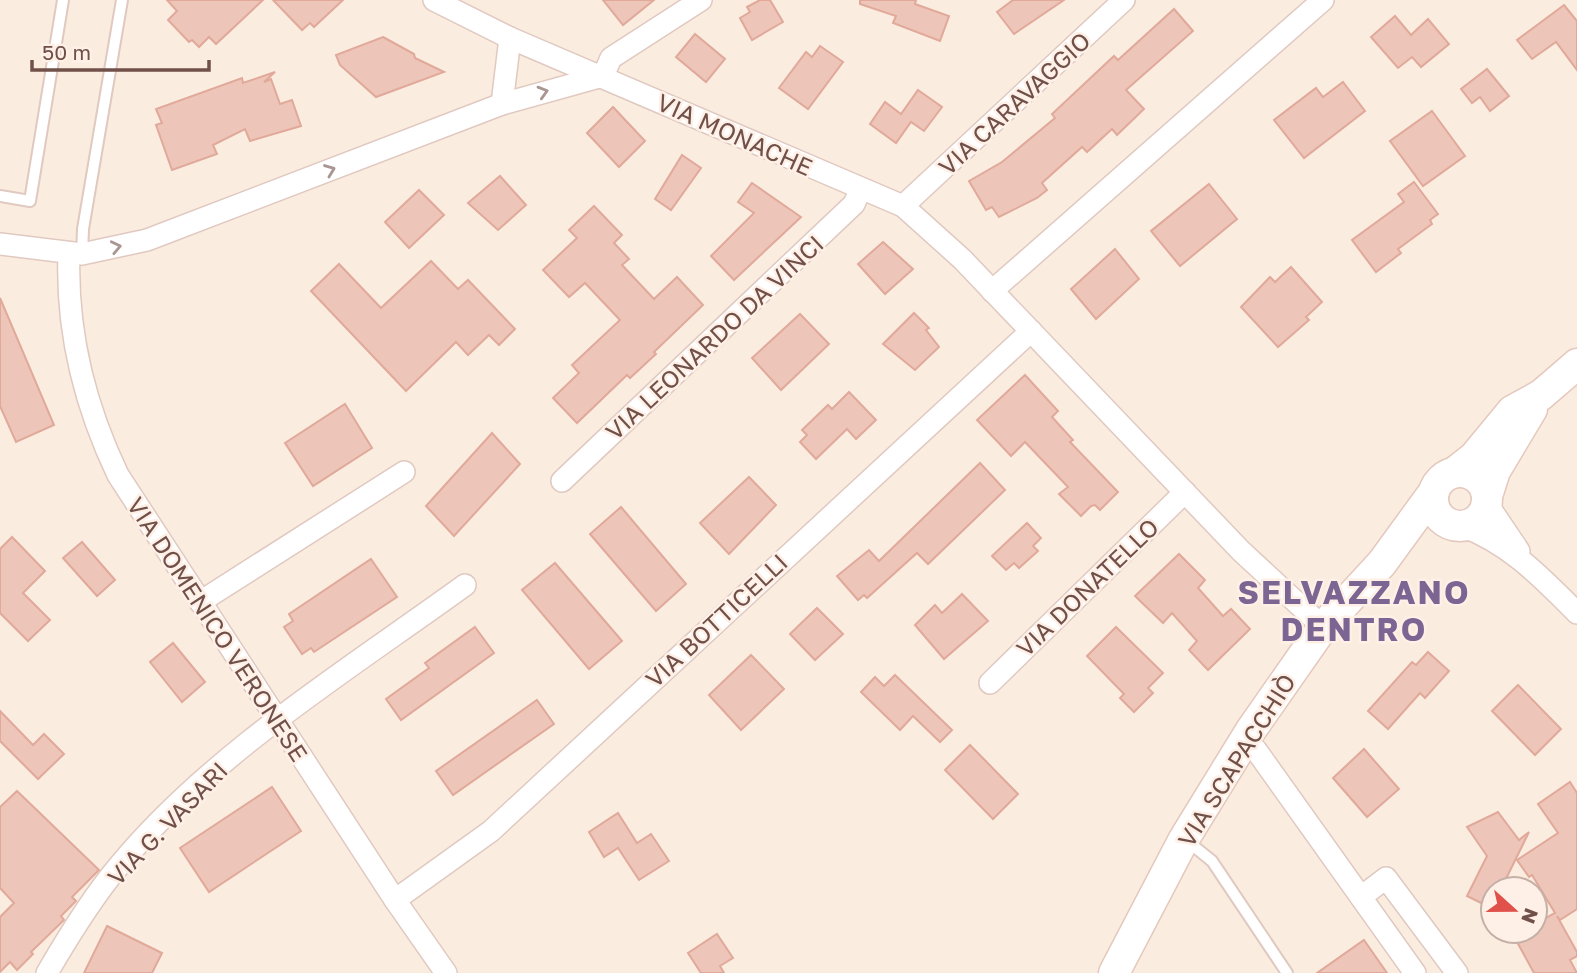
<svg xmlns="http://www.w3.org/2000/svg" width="1577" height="973" font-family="'Golos Text',sans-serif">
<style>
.building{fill:#eec5b9;stroke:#e0a99a;stroke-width:2}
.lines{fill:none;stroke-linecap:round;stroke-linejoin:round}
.lane-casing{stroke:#e0c9c0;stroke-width:14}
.street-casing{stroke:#e0c9c0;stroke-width:24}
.secondary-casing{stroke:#e5c8bd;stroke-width:33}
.lane{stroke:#fff;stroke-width:10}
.street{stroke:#fff;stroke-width:21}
.secondary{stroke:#fff;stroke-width:30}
.oneway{stroke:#a99692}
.labels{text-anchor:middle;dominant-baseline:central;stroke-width:5;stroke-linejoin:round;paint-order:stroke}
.street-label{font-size:24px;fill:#705049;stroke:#fef0e6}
.district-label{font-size:32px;font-weight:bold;letter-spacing:2px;fill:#7b6593;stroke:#fef0e6}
</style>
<rect width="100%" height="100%" fill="#fbece0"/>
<g class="building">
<polygon points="167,0 263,0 216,44 209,37 199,47 192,40 189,42 168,20 177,11"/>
<polygon points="273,0 343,0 314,27 310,23 302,30"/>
<polygon points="603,0 654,0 623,25"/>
<polygon points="760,0 770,0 783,22 752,40 740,18 750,12 747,7"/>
<polygon points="860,0 916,0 915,4 949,16 940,41 893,23 896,16 860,4"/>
<polygon points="1013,0 1064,0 1014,34 997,12"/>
<polygon points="1564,5 1577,21 1577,70 1556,42 1532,59 1517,40"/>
<polygon points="1174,9 1193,31 1126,90 1144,109 1117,135 1112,129 1087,152 1082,147 1042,183 1047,190 1037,198 999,217 992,207 986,210 969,181 1002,162 1055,118 1052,114 1114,56 1118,60"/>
<polygon points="1395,16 1411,35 1428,19 1449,44 1421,67 1412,57 1398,68 1371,37"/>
<polygon points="695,34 725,59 706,82 676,57"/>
<polygon points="383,37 414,54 415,58 444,72 376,97 340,65 336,55"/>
<polygon points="820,46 843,62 808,109 779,88 806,52 812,57"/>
<polygon points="1487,69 1509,96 1490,111 1480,97 1472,103 1461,89"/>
<polygon points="275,72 264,82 271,79 280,104 292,100 301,126 250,141 245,129 213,145 217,154 172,170 156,125 162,123 156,109 242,78 243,83"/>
<polygon points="1343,82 1365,111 1304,158 1274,120 1316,88 1323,97"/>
<polygon points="918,90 942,107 924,131 911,122 896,143 870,124 885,102 901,114"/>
<polygon points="613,107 645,141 619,167 587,133"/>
<polygon points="1432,111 1465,156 1423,186 1390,141"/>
<polygon points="682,155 701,168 671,210 655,199"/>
<polygon points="500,176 526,205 498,230 468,203"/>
<polygon points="1414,182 1438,214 1430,220 1432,224 1398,249 1401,253 1376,272 1352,240 1404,202 1398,194"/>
<polygon points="752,183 801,217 734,280 711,256 754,213 738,202"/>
<polygon points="1209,184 1237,219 1180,266 1151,231"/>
<polygon points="419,190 444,215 409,248 385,222"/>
<polygon points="594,206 622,235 614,243 629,259 622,265 654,299 677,277 703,305 654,352 656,354 630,378 627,375 577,423 553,398 579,373 572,365 620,320 585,283 569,297 543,270 577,238 569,230"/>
<polygon points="883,242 913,269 885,294 858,264"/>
<polygon points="1115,249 1139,279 1096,319 1071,289"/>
<polygon points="431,261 458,289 468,280 515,329 499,345 489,335 468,355 456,342 406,391 311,291 339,264 381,308"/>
<polygon points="1291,267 1322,302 1306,317 1309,320 1278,347 1241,307 1270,277 1275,282"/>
<polygon points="0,298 54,425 16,442 0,406"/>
<polygon points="914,313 929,328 926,330 939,347 915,370 883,344"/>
<polygon points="800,314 829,344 781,390 752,358"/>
<polygon points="1025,375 1058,411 1052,417 1073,440 1070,442 1118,492 1100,510 1095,505 1091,506 1081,516 1059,494 1068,487 1025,442 1011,456 977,420"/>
<polygon points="849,392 876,420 856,439 847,429 816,459 800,442 807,435 802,430 828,405 832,409"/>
<polygon points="345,404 372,448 313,486 285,443"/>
<polygon points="492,433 520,464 454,536 426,506"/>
<polygon points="980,463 1005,490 928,564 917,553 867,598 864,595 858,600 837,576 869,550 879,561"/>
<polygon points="749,477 776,505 729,554 700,523"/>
<polygon points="621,507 686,584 656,611 590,534"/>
<polygon points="1027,523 1041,538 1033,546 1038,551 1019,568 1014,563 1006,570 992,556"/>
<polygon points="12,537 45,571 23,593 50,620 28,641 0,613 0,549"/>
<polygon points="82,542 115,580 97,596 63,558"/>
<polygon points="1179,554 1205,580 1198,588 1223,616 1231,609 1250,629 1208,670 1189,650 1197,641 1172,613 1163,623 1135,596"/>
<polygon points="371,559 397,597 314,652 311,648 302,654 284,627 293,621 289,614"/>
<polygon points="555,563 622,641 589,669 522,590"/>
<polygon points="962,594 988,621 944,659 915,625 935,605 942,613"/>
<polygon points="817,608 843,634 815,660 790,634"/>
<polygon points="475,627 494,653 401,720 386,699 429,668 425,663"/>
<polygon points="1116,627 1163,673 1148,688 1153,693 1134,712 1120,698 1124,694 1087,656"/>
<polygon points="173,643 205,682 182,702 150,662"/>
<polygon points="1428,652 1449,671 1425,698 1420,693 1388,729 1368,711 1412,662 1416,665"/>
<polygon points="751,655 784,689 741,730 709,695"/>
<polygon points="895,675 952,730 940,742 913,716 900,730 861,692 875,677 884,686"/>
<polygon points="1518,685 1561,729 1535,755 1492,711"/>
<polygon points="537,700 554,724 453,795 436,771"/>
<polygon points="0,711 33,745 44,734 64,754 38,779 0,741"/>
<polygon points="970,745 1018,794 993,819 945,770"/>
<polygon points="1364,749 1399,789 1367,817 1333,778"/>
<polygon points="1570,782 1577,793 1577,909 1560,920 1557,916 1577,952 1577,956 1570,960 1577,973 1534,973 1511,931 1535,931 1535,924 1555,913 1532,875 1529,877 1517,860 1558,833 1538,804"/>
<polygon points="272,787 301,831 209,892 180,848"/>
<polygon points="17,791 99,870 72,897 76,901 61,916 64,920 31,952 33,954 17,970 10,962 0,972 0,917 14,903 0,888 0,807"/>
<polygon points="1498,812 1519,840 1529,832 1501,889 1493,889 1493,909 1467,896 1487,856 1467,827"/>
<polygon points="618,813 637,843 651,834 669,861 639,880 618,848 604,857 589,832"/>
<polygon points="107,926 162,953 152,973 84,973"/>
<polygon points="717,934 733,958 720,966 724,973 701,973 688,953"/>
<polygon points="1364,940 1387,973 1317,973"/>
</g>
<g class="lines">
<defs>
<g id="lane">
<polyline points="0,196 30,201 63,0"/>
<polyline points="82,254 83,229 122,0"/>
<polyline points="1186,840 1212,861 1287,973"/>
</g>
<g id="street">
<polyline points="434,0 510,38 903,206 962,259 1241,551 1323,627"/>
<polyline points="603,76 611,58 701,0"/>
<polyline points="502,104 510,38"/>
<polyline points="903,206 1124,0"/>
<polyline points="0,244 82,254 147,240 502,104 603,76"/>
<path d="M69,253c-3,79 15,151 49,222l277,425 51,73"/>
<polyline points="992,291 1323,0"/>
<polyline points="562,481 854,204 861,189"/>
<polyline points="1486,502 1519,551"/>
<path d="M1462,526c48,18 79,51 115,87"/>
<polyline points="200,602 404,472"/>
<polyline points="990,683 1185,492"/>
<polyline points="1244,741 1256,750 1415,973"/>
<polyline points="1361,897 1386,878 1457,973"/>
<polyline points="395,900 491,831 1031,331"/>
<path d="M47,973c21,-36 44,-74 71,-106 93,-113 230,-197 347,-282"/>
</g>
<g id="secondary">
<polyline points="1455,472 1474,457 1512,411 1541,395 1577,364"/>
<circle cx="1460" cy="499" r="27"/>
<polyline points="1487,496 1495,471 1532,409"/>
<polyline points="1114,973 1184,839 1251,730 1323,627 1382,563 1433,493"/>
</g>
</defs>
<use href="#lane" class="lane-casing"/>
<use href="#street" class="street-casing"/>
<use href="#secondary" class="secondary-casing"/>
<use href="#lane" class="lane"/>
<use href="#street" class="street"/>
<use href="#secondary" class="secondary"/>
</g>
<defs><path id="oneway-chevron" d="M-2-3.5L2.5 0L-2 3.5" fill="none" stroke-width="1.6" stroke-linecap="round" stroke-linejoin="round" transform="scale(1.75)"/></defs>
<g class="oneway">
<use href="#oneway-chevron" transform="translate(543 92) rotate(-16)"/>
<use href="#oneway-chevron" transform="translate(330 170) rotate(-21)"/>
<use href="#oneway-chevron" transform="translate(116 247) rotate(-12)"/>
</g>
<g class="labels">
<g class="street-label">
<text transform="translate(1014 103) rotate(-43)">VIA CARAVAGGIO</text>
<text transform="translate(735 134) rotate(24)">VIA MONACHE</text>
<text transform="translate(714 337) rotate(-43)">VIA LEONARDO DA VINCI</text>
<text transform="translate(1087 587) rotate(-44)">VIA DONATELLO</text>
<text transform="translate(716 620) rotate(-43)">VIA BOTTICELLI</text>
<text transform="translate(218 629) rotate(57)">VIA DOMENICO VERONESE</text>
<text transform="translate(1236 760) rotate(-58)">VIA SCAPACCHIÒ</text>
<text transform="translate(167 823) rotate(-46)">VIA G. VASARI</text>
</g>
<g class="district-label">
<text x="1354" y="592">SELVAZZANO<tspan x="1354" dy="37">DENTRO</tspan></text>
</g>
</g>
<g transform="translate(1514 910) rotate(111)"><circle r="33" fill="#fef0e6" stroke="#c5b0a7" stroke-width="2"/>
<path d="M0-5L12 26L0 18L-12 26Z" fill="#df514a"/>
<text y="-10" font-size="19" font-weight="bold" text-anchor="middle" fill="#705049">N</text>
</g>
<path d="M32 60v10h177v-10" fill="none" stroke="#705049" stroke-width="3.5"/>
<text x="42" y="60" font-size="21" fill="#705049" stroke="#fef0e6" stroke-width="5" paint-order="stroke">50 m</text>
</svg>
